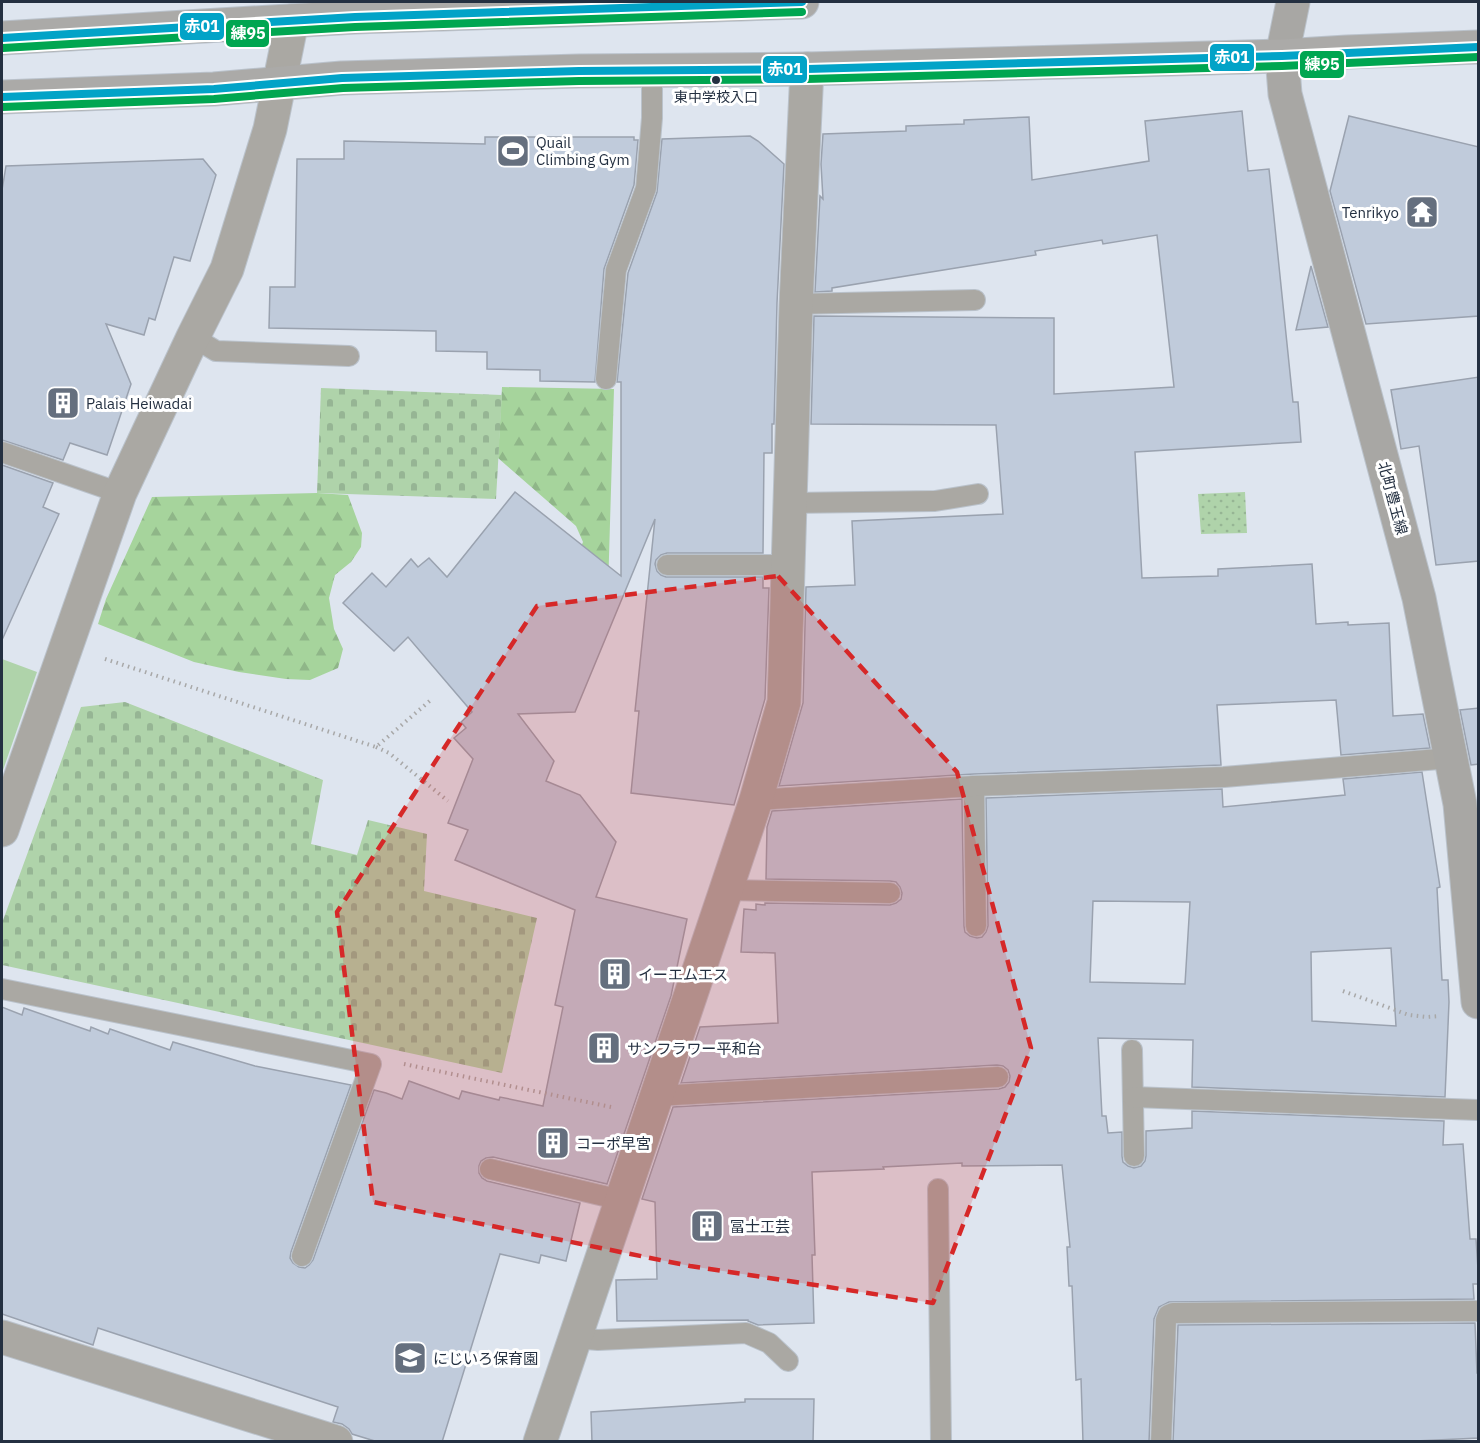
<svg xmlns="http://www.w3.org/2000/svg" width="1480" height="1443" font-family="'IBM Plex Sans','Noto Sans JP',sans-serif">
<style>
.grass{fill:url(#grass-dots)}
.forest{fill:url(#forest-firs)}
.cemetery{fill:url(#cemetery-stones)}
.park{fill:#afd3aa}
.building{fill:#c0cbdb;stroke:#9aa2af;stroke-width:1.5;fill-rule:evenodd}
.lines{fill:none;stroke-linecap:round;stroke-linejoin:round}
.service-casing{stroke:#bac2cb;stroke-width:22}
.minor-casing{stroke:#bac2cb;stroke-width:35}
.tertiary-casing{stroke:#bac2cb;stroke-width:35}
.secondary-casing{stroke:#bac2cb;stroke-width:35}
.primary-casing{stroke:#bac2cb;stroke-width:35}
.path{stroke:#a8a8a8;stroke-width:4;stroke-dasharray:1.5 4.5;stroke-linecap:butt}
.service{stroke:#aaa8a3;stroke-width:20}
.minor{stroke:#aaa8a3;stroke-width:33}
.tertiary{stroke:#aaa8a3;stroke-width:33}
.secondary{stroke:#a8a7a4;stroke-width:33}
.primary{stroke:#abaaa8;stroke-width:33}
.bus-1-casing{stroke:#fff;stroke-width:12}
.bus-2-casing{stroke:#fff;stroke-width:12}
.bus-1{stroke:#02a3c7;stroke-width:8}
.bus-2{stroke:#00a651;stroke-width:8}
.marked{fill:#d62828;fill-opacity:0.2;stroke:#d62828;stroke-width:4.5;stroke-dasharray:12 8;stroke-linejoin:round}
.bus-dot{fill:#243041;stroke:#fff;stroke-width:2}
.labels{text-anchor:middle;dominant-baseline:central;stroke-width:6;stroke-linejoin:round;paint-order:stroke}
.bus-label{font-size:14px;fill:#243041;stroke:#fff}
.poi-label{font-size:15px;fill:#243041;stroke:#fff;text-anchor:start}
.street-label{font-size:15px;fill:#243041;stroke:#fff}
.line-badge{stroke:#fff;stroke-width:2}
.badge-label{font-size:16px;text-anchor:middle;font-weight:bold;fill:#fff}
</style>
<defs>
<pattern id="grass-dots" width="8" height="8" patternUnits="userSpaceOnUse" patternTransform="scale(1.5)"><rect width="8" height="8" fill="#afd3aa"/><path d="M2 2h.1M6 6h.1" fill="none" stroke="#96b594" stroke-width="1.8" stroke-linecap="round"/></pattern>
<pattern id="forest-firs" width="22" height="20" patternUnits="userSpaceOnUse" patternTransform="scale(1.5)"><rect width="22" height="20" fill="#a6d49c"/><path d="M5 1l3.5 6h-7zM16 11l3.5 6h-7z" fill="#8fb688"/></pattern>
<pattern id="cemetery-stones" width="16" height="16" patternUnits="userSpaceOnUse" patternTransform="scale(1.5)"><rect width="16" height="16" fill="#afd3aa"/><path d="M2 7V4a2 2 0 0 1 4 0v3zM10 15v-3a2 2 0 0 1 4 0v3z" fill="#96b594"/></pattern>
</defs>
<rect width="100%" height="100%" fill="#dee5ef"/>
<polygon class="grass" points="1245,492 1247,533 1201,534 1198,494"/>
<g class="forest">
<polygon points="502,387 614,389 607,624 578,554 583,542 576,526 498,458"/>
<polygon points="317,493 348,495 362,533 361,547 351,562 335,575 329,598 334,629 343,649 338,668 310,680 286,679 239,672 194,662 98,624 106,599 152,497"/>
</g>
<g class="cemetery">
<polygon points="321,388 502,395 496,499 317,493"/>
<polygon points="125,702 323,780 311,844 357,855 368,820 427,834 424,891 537,918 502,1073 2,965 2,923 81,707"/>
</g>
<polygon class="park" points="2,659 37,672 2,773"/>
<g class="building">
<polygon points="1242,111 1248,171 1269,169 1293,402 1298,402 1301,442 1135,452 1142,578 1218,576 1218,569 1312,564 1316,624 1348,622 1348,625 1389,623 1393,716 1423,714 1430,748 1341,755 1336,700 1217,705 1221,765 974,774 779,786 803,703 806,587 855,585 852,521 1003,514 996,425 811,424 814,316 1054,318 1054,394 1174,387 1157,235 1103,244 1102,240 1035,251 1036,255 832,288 832,291 815,292 820,196 823,199 821,164 823,134 906,131 906,126 964,124 964,120 1029,117 1032,180 1149,161 1145,121"/>
<polygon points="1349,116 1479,147 1479,316 1366,324 1330,191"/>
<polygon points="750,136 758,141 784,164 777,303 774,424 772,424 772,453 764,453 763,553 667,553 661,555 656,560 655,564 657,571 661,575 666,577 763,577 763,588 769,588 765,699 734,805 631,793 639,711 635,711 655,519 575,712 518,714 554,761 546,781 580,795 616,842 596,897 687,919 671,996 607,1184 493,1157 486,1158 481,1161 479,1166 479,1173 482,1178 487,1181 580,1203 566,1261 541,1255 539,1263 500,1254 442,1442 378,1442 352,1434 349,1429 342,1424 333,1422 338,1407 98,1328 93,1345 2,1314 2,1007 22,1015 24,1008 90,1031 91,1027 108,1034 110,1029 170,1050 173,1042 255,1066 351,1085 291,1252 290,1258 293,1263 299,1267 305,1268 309,1265 313,1260 374,1090 386,1093 402,1099 409,1081 459,1099 462,1091 499,1100 500,1097 543,1106 563,1007 555,1005 575,910 455,860 468,830 448,823 473,759 454,738 466,728 461,722 472,712 408,637 394,651 343,603 372,573 386,587 411,559 418,567 429,558 447,577 515,492 621,576 621,382 617,382 628,273 657,192 662,139"/>
<polygon points="485,137 634,137 634,140 638,140 634,185 604,269 595,382 540,381 540,370 487,369 487,352 436,351 436,331 269,328 270,287 295,287 297,159 344,159 344,141 485,144"/>
<polygon points="203,159 216,175 190,261 174,257 155,320 149,318 144,335 106,324 131,384 107,455 70,443 63,460 2,440 2,190 6,166"/>
<polygon points="1311,266 1328,327 1296,330"/>
<polygon points="1479,377 1479,561 1436,565 1419,446 1401,449 1391,390"/>
<polygon points="2,465 53,483 43,507 59,514 2,640"/>
<polygon points="1479,708 1479,764 1471,765 1460,710"/>
<path d="M1422,772l18,115 -3,1 5,92h6l1,22 -4,95 -253,-10 1,-47 -95,-2 4,78h4l2,17 14,-1v24l1,6 5,4 6,2 7,-2 4,-5 1,-5v-25l46,-3v-17l252,10 -1,24 20,-1 7,95h6l3,45h-6l1,15 -305,3 -10,5 -5,12 -5,123h-66l-2,-63 -5,1 -4,-94h-3l-2,-39h3l-8,-82 -100,1v-3l-79,4 1,2 -72,3 3,83h-3l2,68 -56,2 -10,-4v-1l-131,1 -1,-41 41,-1 -2,-77 -13,-3 31,-92 326,-18 6,-2 4,-5 1,-6 -2,-6 -5,-4 -6,-1 -316,18 19,-56 78,-4 -3,-70 -34,-1 3,-43 12,1v-6l9,1v-2l125,2 6,-2 5,-4 1,-6 -2,-6 -4,-5 -6,-1 -124,-2 1,-52 5,-16 190,-12 2,127 1,6 5,4 7,2 5,-1 4,-5 2,-6 -2,-128 236,-9 1,18 122,-12 -2,-16zM1093,901l97,1 -5,82 -95,-2zM1391,948l5,78 -84,-5 -1,-69z"/>
<polygon points="1475,1323 1477,1373 1479,1373 1479,1438 1394,1442 1173,1442 1178,1325"/>
<polygon points="745,1399 814,1399 813,1442 592,1442 591,1412 745,1402"/>
</g>
<g class="lines">
<defs>
<g id="service">
<polyline points="796,304 975,300"/>
<polyline points="193,337 216,351 349,356"/>
<polyline points="606,379 616,270 646,188 652,118 652,70"/>
<polyline points="2,452 120,493"/>
<polyline points="790,503 935,501 978,494"/>
<polyline points="667,565 788,565"/>
<polyline points="974,786 976,926"/>
<polyline points="756,800 974,786 1224,777 1451,758"/>
<polyline points="726,890 890,893"/>
<polyline points="2,989 371,1064 302,1256"/>
<polyline points="1132,1050 1134,1156"/>
<polyline points="656,1096 998,1077"/>
<polyline points="1133,1097 1478,1110"/>
<polyline points="490,1169 621,1200"/>
<polyline points="938,1189 941,1442"/>
<polyline points="575,1338 598,1340 746,1333 769,1343 788,1361"/>
<polyline points="1161,1442 1166,1320 1168,1315 1173,1313 1478,1311"/>
</g>
<g id="minor">
<polyline points="2,1337 336,1442"/>
<polyline points="540,1442 726,890 756,800 784,702 796,304 807,69"/>
</g>
<polyline id="tertiary" points="2,830 120,493 193,337 227,269 270,129 292,21"/>
<polyline id="secondary" points="1293,2 1282,56 1285,94 1419,598 1460,804 1478,1002"/>
<g id="primary">
<polyline points="2,38 355,17 802,2"/>
<polyline points="2,97 214,89 342,78 579,71 807,69 1282,56 1347,52 1478,47"/>
</g>
</defs>
<use href="#service" class="service-casing"/>
<use href="#minor" class="minor-casing"/>
<use href="#tertiary" class="tertiary-casing"/>
<use href="#secondary" class="secondary-casing"/>
<use href="#primary" class="primary-casing"/>
<g class="path">
<polyline points="105,659 376,747 432,699"/>
<polyline points="376,747 389,753 448,801"/>
<polyline points="1343,991 1409,1015 1427,1017 1440,1016"/>
<polyline points="404,1064 611,1107"/>
</g>
<use href="#service" class="service"/>
<use href="#minor" class="minor"/>
<use href="#tertiary" class="tertiary"/>
<use href="#secondary" class="secondary"/>
<use href="#primary" class="primary"/>
<defs>
<g id="bus-1">
<polyline points="2,38 355,17 802,2"/>
<polyline points="2,97 214,89 342,78 579,71 807,69 1282,56 1478,47"/>
</g>
<g id="bus-2">
<polyline points="3,48 355,27 802,12"/>
<polyline points="2,107 214,99 343,88 579,81 807,79 1282,66 1478,57"/>
</g>
</defs>
<use href="#bus-1" class="bus-1-casing"/>
<use href="#bus-2" class="bus-2-casing"/>
<use href="#bus-1" class="bus-1"/>
<use href="#bus-2" class="bus-2"/>
</g>
<path class="marked" d="M778,576l179,196 74,276 -98,255 -243,-37 -317,-64 -36,-290 200,-306z"/>
<defs>
<symbol id="stadium-square" viewBox="-11 -11 22 22"><rect x="-9" y="-9" width="18" height="18" rx="4" fill="#656f7e" stroke="#fff"/><path d="M0-5a6.5 5 0 1 0 0 10a6.5 5 0 1 0 0-10ZM-3.5-1.8h7v3.6h-7Z" fill="#fff"/></symbol>
<symbol id="temple-square" viewBox="-11 -11 22 22"><rect x="-9" y="-9" width="18" height="18" rx="4" fill="#656f7e" stroke="#fff"/><path d="M0-6L5-2H3V0L6.5 2.5H4V6H1.5V3h-3V6H-4V2.5H-6.5L-3 0V-2H-5Z" fill="#fff"/></symbol>
<symbol id="building-square" viewBox="-11 -11 22 22"><rect x="-9" y="-9" width="18" height="18" rx="4" fill="#656f7e" stroke="#fff"/><path d="M-4-6H4V6H1V3H-1V6H-4ZM-2.5-4.3h1.7v1.8h-1.7ZM.8-4.3h1.7v1.8H.8ZM-2.5-1h1.7V.8h-1.7ZM.8-1h1.7V.8H.8Z" fill="#fff"/></symbol>
<symbol id="school-square" viewBox="-11 -11 22 22"><rect x="-9" y="-9" width="18" height="18" rx="4" fill="#656f7e" stroke="#fff"/><path d="M0-5L7-2L0 1L-7-2ZM-4 1L0 2.5L4 1V4Q0 6-4 4Z" fill="#fff"/></symbol>
</defs>
<g fill-rule="evenodd">
<use href="#stadium-square" x="494" y="132" width="38" height="38"/>
<use href="#temple-square" x="1403" y="193" width="38" height="38"/>
<use href="#building-square" x="44" y="384" width="38" height="38"/>
<use href="#building-square" x="596" y="955" width="38" height="38"/>
<use href="#building-square" x="585" y="1029" width="38" height="38"/>
<use href="#building-square" x="534" y="1124" width="38" height="38"/>
<use href="#building-square" x="688" y="1207" width="38" height="38"/>
<use href="#school-square" x="391" y="1339" width="38" height="38"/>
</g>
<circle class="bus-dot" cx="716" cy="80" r="5"/>
<g class="labels">
<g class="bus-label">
<text x="716" y="97">東中学校入口</text>
</g>
<g class="poi-label">
<text x="536" y="142">Quail<tspan x="536" dy="17">Climbing Gym</tspan></text>
<text x="1399" y="212" text-anchor="end">Tenrikyo</text>
<text x="86" y="403">Palais Heiwadai</text>
<text x="638" y="974">イーエムエス</text>
<text x="627" y="1048">サンフラワー平和台</text>
<text x="576" y="1143">コーポ早宮</text>
<text x="730" y="1226">冨士工芸</text>
<text x="433" y="1358">にじいろ保育園</text>
</g>
<g class="street-label">
<text transform="translate(1393 498) rotate(75)">北町豊玉線</text>
</g>
</g>
<g class="line-badge">
<rect x="179" y="12" width="46" height="29" rx="6" fill="#02a3c7"/>
<rect x="225" y="19" width="45" height="29" rx="6" fill="#00a651"/>
<rect x="1209" y="43" width="46" height="29" rx="6" fill="#02a3c7"/>
<rect x="1299" y="50" width="46" height="29" rx="6" fill="#00a651"/>
<rect x="762" y="55" width="46" height="29" rx="6" fill="#02a3c7"/>
</g>
<g class="badge-label">
<text x="202" y="32">赤01</text>
<text x="248" y="39">練95</text>
<text x="1232" y="63">赤01</text>
<text x="1322" y="70">練95</text>
<text x="785" y="75">赤01</text>
</g>
<rect width="1480" height="1443" fill="none" stroke="#243041" stroke-width="6"/>
</svg>
